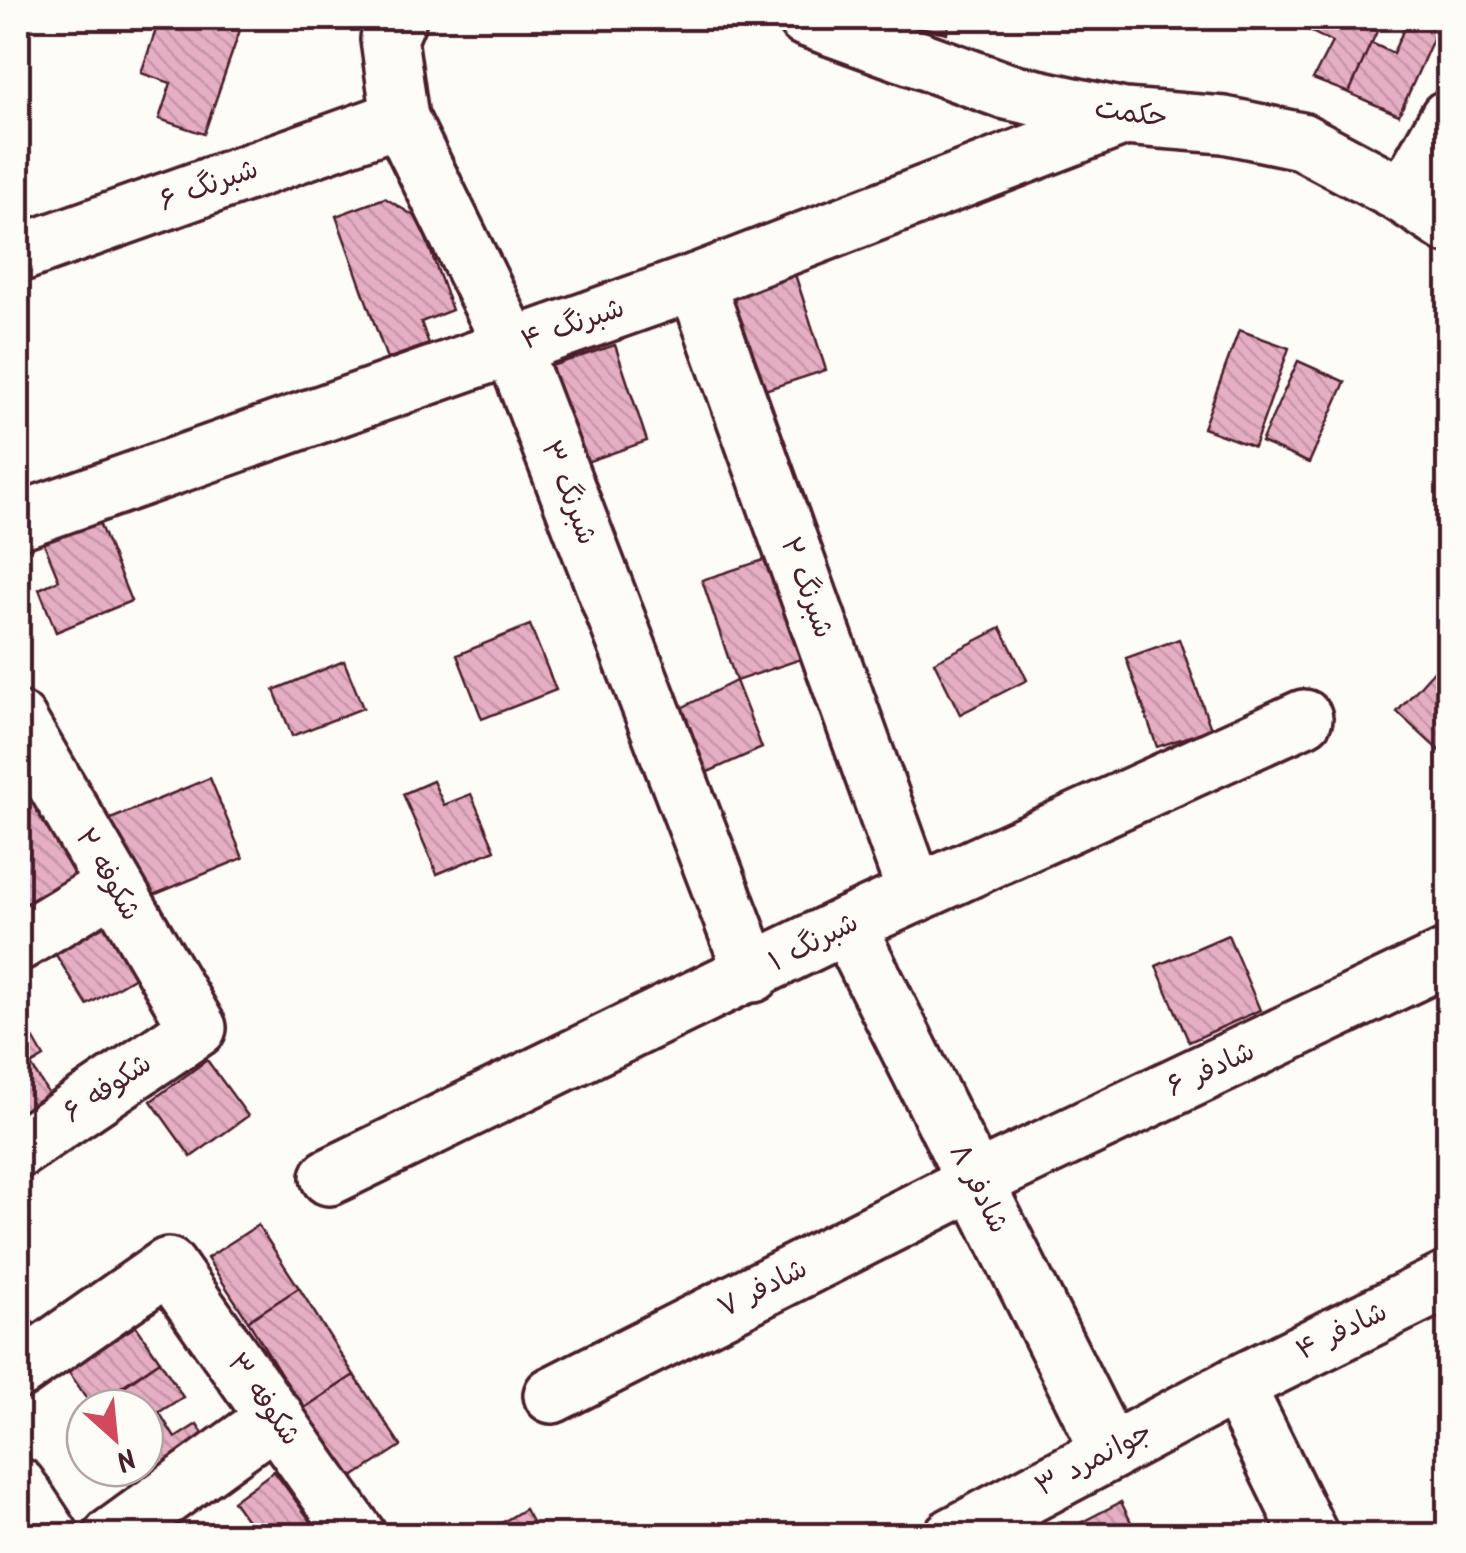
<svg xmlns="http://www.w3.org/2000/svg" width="1466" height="1553" font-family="Kalam,'Playpen Sans Arabic',sans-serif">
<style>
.building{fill:url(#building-back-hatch);stroke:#4a1f2b;stroke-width:2.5}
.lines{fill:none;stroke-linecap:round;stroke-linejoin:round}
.minor-casing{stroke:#4a1f2b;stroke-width:62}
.minor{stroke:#fdfcf7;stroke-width:55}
.labels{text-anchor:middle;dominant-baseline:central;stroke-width:8;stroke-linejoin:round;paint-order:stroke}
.street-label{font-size:28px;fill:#4a1f2b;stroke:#fdfcf7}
</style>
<defs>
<pattern id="building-back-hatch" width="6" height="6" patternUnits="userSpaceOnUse" patternTransform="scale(2.5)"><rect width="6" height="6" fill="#e5aec3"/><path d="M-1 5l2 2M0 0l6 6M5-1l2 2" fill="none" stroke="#c695a8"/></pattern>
</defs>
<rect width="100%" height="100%" fill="#fdfcf7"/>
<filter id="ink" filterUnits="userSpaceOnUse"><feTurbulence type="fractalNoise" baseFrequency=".01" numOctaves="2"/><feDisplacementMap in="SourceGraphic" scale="20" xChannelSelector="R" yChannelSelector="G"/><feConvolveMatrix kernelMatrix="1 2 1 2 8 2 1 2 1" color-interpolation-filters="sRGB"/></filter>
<g filter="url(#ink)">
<g class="building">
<polygon points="160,18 202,18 240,30 204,134 159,119 171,83 141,73"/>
<polygon points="879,18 950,18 947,33"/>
<polygon points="1288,18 1383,18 1349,93 1313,79 1332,42 1287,20"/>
<polygon points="1409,18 1437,30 1399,115 1349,93 1371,43 1393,53"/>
<polygon points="385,198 419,219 452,310 421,322 429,344 387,359 336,216"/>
<polygon points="792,265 826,370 762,391 728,287"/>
<polygon points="1239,330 1289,348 1254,447 1203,428"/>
<polygon points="615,345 647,441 578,465 545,368"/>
<polygon points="1298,361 1345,382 1309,463 1261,442"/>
<polygon points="97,518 131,601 56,632 39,589 59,580 43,541"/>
<polygon points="779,555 813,655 736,681 702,580"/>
<polygon points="530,625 556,690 482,719 457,655"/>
<polygon points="1001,628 1027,680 960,714 934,662"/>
<polygon points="1179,639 1211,729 1157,747 1126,658"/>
<polygon points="1448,655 1448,759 1397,712"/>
<polygon points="344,661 363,708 292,736 274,690"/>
<polygon points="736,681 762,748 690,780 661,718"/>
<polygon points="18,757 102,890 35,931 18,902"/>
<polygon points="210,778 243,858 129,905 96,825"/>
<polygon points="433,781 444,805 471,794 495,850 437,874 403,794"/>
<polygon points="116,907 152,967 87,1005 51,947"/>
<polygon points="1228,935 1260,1010 1189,1042 1156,966"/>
<polygon points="25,1024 44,1057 31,1065 51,1098 18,1118 18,1028"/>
<polygon points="207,1060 248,1116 191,1157 151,1101"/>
<polygon points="258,1225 299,1288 248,1321 207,1258"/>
<polygon points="299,1288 354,1375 303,1409 248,1321"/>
<polygon points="18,1299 41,1334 18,1350"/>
<polygon points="136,1326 160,1361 92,1406 68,1371"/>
<polygon points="160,1361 183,1397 145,1421 145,1408 93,1408"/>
<polygon points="354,1375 401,1446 350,1479 303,1409"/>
<polygon points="159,1412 175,1438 197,1424 216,1453 150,1496 132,1468 145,1468 145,1421"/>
<polygon points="274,1471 312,1523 295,1536 258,1536 233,1501"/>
<polygon points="1121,1502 1138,1536 1055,1536"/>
<polygon points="525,1509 540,1536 480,1536"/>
</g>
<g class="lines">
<defs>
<g id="minor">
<polyline points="398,18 389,39 400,118 512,346 753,974"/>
<polyline points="805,18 1006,91 1124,117 1224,125 1301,141 1404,196 1448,225"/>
<polyline points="1404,196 1448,118"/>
<polyline points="18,254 400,118"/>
<polyline points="696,282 916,894"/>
<polyline points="18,521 696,282 1124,117"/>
<polyline points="18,720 198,1028 18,1150"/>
<polyline points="847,925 1110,1452"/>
<polyline points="18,943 112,886"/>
<polyline points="329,1177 847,925 1304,718"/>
<polyline points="18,1371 168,1266 358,1536"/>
<polyline points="1236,1385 1310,1536"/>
<polyline points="552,1395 974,1182 1448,957"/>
<polyline points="18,1486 51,1536"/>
<polyline points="112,1536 276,1417"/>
<polyline points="952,1536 1236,1385 1448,1280"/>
</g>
</defs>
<use href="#minor" class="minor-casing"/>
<use href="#minor" class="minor"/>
</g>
</g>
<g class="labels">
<g class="street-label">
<text transform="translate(1131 114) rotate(8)">حکمت</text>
<text transform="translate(209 186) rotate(-20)">شبرنگ ۶</text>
<text transform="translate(573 325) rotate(-19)">شبرنگ ۴</text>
<text transform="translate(568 493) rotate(69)">شبرنگ ۳</text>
<text transform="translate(806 588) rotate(70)">شبرنگ ۲</text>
<text transform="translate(107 875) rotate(60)">شکوفه ۲</text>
<text transform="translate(814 943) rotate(-27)">شبرنگ ۱</text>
<text transform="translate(1211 1070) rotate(-25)">شادفر ۶</text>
<text transform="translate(108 1089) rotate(-34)">شکوفه ۶</text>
<text transform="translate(978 1189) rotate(63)">شادفر ۸</text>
<text transform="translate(763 1289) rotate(-27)">شادفر ۷</text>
<text transform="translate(1342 1332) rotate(-26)">شادفر ۴</text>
<text transform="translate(263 1400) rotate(55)">شکوفه ۳</text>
<text transform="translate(1094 1460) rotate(-28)">جوانمرد ۳</text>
</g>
</g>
<rect width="1466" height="1553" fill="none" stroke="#fdfcf7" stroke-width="60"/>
<rect x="30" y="30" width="1406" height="1493" fill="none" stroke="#4a1f2b" stroke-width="4" filter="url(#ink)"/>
<g transform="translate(115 1438) rotate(153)"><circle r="48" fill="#fdfcf7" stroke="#b5a4a5" stroke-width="2.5"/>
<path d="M0-8L18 38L0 25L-18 38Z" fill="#d1495b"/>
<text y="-15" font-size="28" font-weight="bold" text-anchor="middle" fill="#4a1f2b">N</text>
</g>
</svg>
